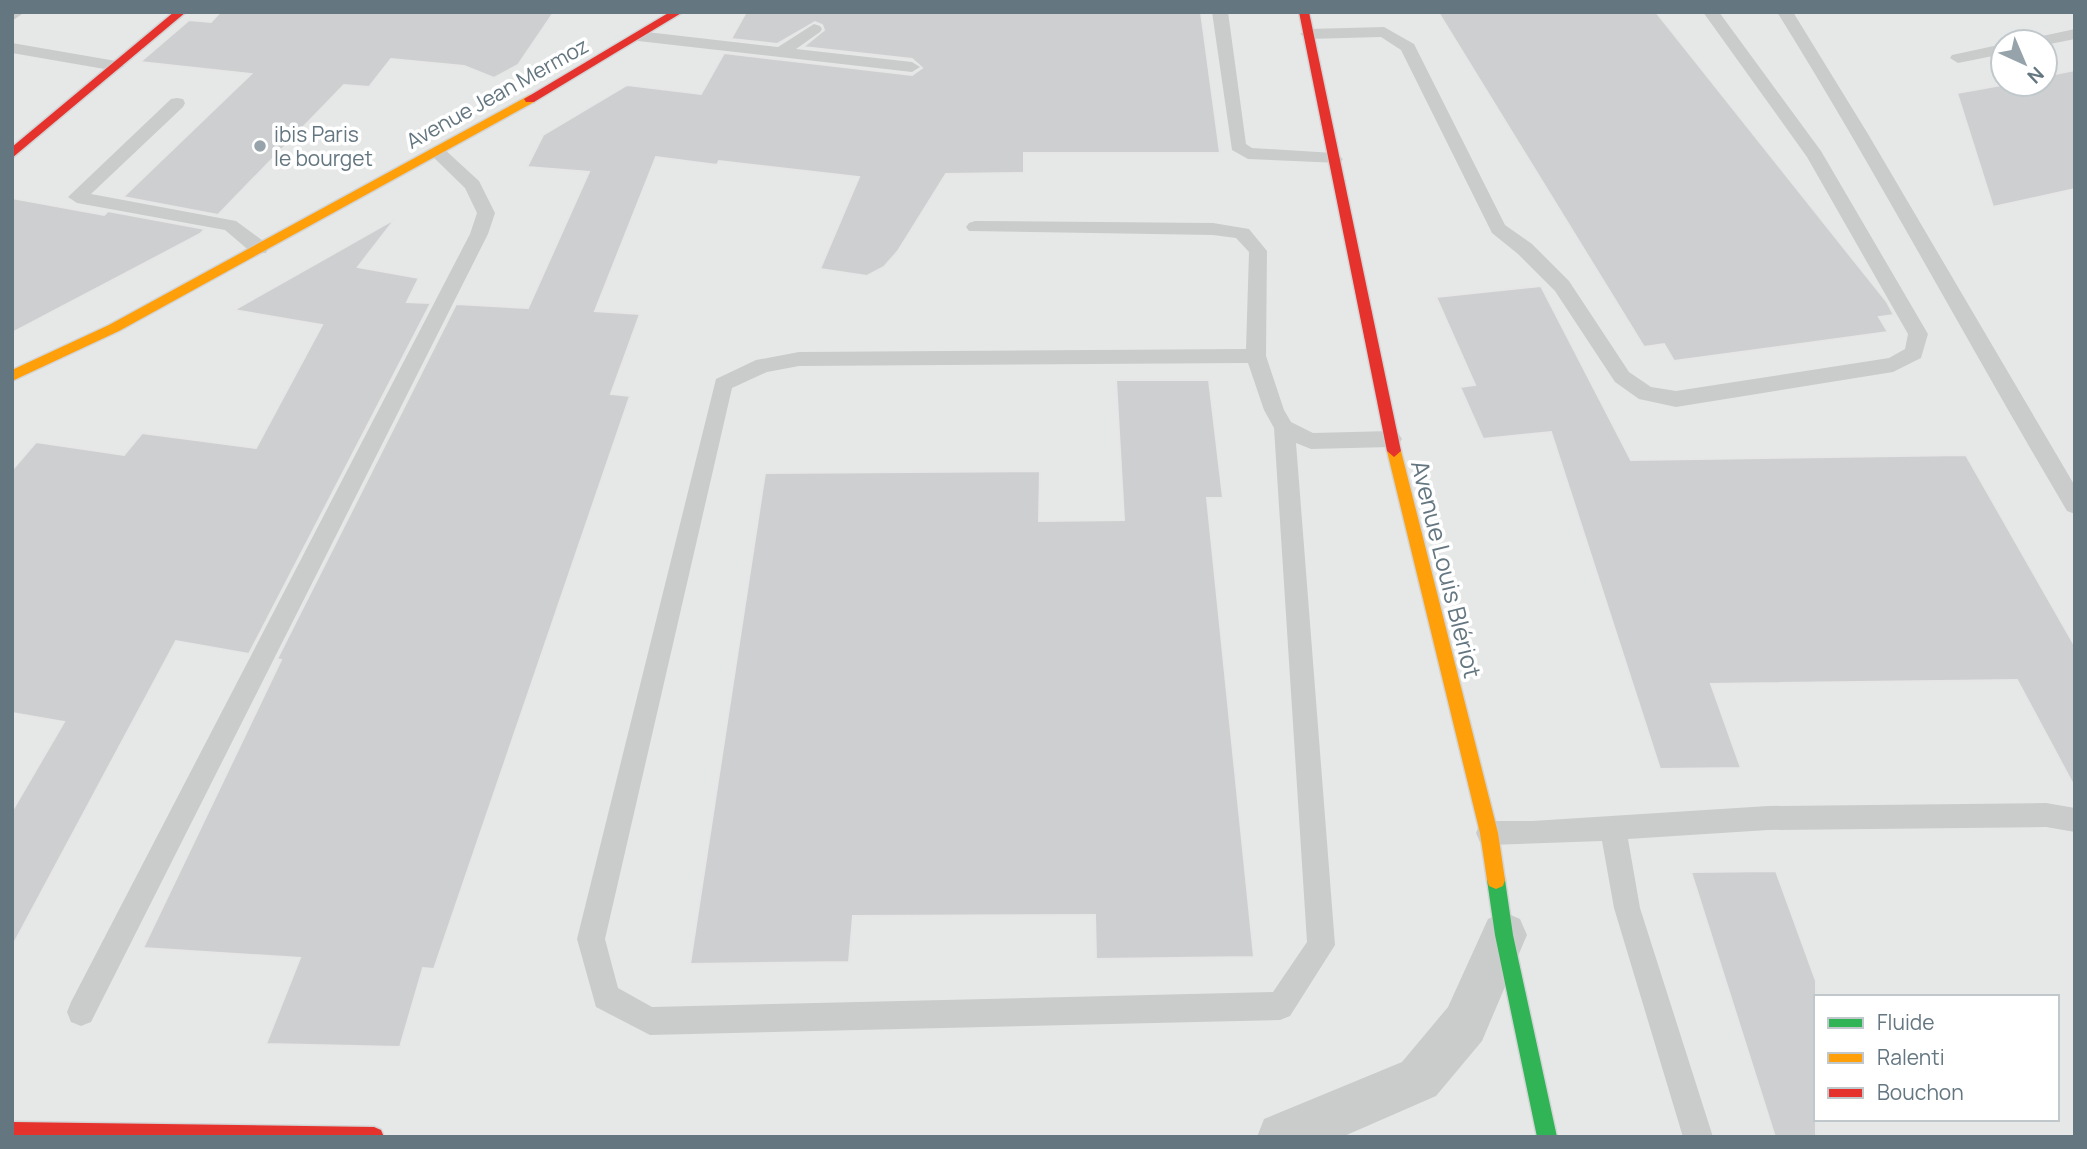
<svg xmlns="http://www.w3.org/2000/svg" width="2087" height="1149" font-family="Manrope,sans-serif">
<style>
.built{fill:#e6e8e7;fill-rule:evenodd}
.building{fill:#cdcfd0;stroke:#e6e6e6;stroke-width:2}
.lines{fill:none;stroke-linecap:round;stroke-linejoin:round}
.fast-casing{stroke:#d3d4d5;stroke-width:3}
.slow-casing{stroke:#d3d4d5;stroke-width:3}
.jam-casing{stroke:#d3d4d5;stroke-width:3}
.lane{fill:#cacccc;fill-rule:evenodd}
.street{fill:#cacccc;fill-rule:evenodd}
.fast{fill:#30b455;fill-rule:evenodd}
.slow{fill:#ff9f0a;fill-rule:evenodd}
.jam{fill:#e5322d;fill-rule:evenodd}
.poi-dot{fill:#97a3aa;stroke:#fff;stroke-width:2.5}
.labels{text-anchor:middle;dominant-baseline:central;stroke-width:7;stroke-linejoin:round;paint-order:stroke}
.far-street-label{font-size:21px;fill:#647680;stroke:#fff}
.far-poi-label{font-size:21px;fill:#647680;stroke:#fff;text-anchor:start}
.street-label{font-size:24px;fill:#647680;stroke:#fff}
</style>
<rect width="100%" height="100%" fill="#f7f7f7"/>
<path class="built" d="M12,12h2063v1125h-2063zM2003,42h42v42h-42zM1816,997h241v122h-241z"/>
<g class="building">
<polygon points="220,12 554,12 518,65 494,78 464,66 391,59 369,87 344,85 218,215 123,197 251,74 140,62 189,20 211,22"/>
<polygon points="746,12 1201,12 1220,153 1024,153 1024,173 946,174 898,251 884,267 867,276 820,269 859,177 719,161 717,165 656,157 595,311 640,314 611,394 630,396 434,969 423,968 400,1047 266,1044 300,958 143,948 281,660 277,659 456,304 528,308 589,172 527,167 543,135 627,85 701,94 724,53 912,75 922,68 912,59 803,47 824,30 822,25 815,22 777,44 731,39"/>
<polygon points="1438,12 1656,12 1887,302 1894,315 1879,317 1888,332 1674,361 1664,344 1644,347"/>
<polygon points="2075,70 2075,189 1993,207 1957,93 2007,84 2045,84 2045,76"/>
<polygon points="12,198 104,215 108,211 205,229 200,234 12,333"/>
<polygon points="395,219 358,267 419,278 407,302 431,303 249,654 176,641 12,947 12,811 64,722 12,713 12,470 36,442 124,455 142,433 256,448 322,325 234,310"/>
<polygon points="1541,286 1631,460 1966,455 2075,646 2075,788 2017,680 1711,684 1741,768 1660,769 1551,432 1483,439 1460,387 1475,385 1436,297"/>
<polygon points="1116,380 1209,380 1223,498 1207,498 1254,957 1096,959 1095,915 853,916 849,962 690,964 765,473 1040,471 1039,521 1124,520"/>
<polygon points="1776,871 1816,981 1816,1137 1775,1137 1691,872"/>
</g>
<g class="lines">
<defs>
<polygon id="fast" points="1496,871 1503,874 1505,880 1513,935 1557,1137 1537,1137 1495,935 1487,880 1489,874"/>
<g id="slow">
<polygon points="530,95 536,99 534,102 119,331 12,381 12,370 109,325"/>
<polygon points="1394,445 1401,451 1498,833 1505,880 1503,886 1496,889 1489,886 1487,880 1480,833 1387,451"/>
</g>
<g id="jam">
<polygon points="174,12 186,12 12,158 12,147"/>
<polygon points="670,12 683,12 534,102 526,102 524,99"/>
<polygon points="1299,12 1309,12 1401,451 1394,457 1387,451"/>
<polygon points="12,1122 374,1127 381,1130 384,1137 12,1137"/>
</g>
</defs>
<use href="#fast" class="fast-casing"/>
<use href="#slow" class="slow-casing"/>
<use href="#jam" class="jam-casing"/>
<g class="lane">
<polygon points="12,12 25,12 12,21"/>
<polygon points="1212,12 1228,12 1246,144 1252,148 1334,153 1343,159 1340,163 1248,159 1232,150"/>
<polygon points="1703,12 1719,12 1821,151 1928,334 1921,358 1893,372 1676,407 1639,399 1615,382 1555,291 1518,254 1492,233 1401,50 1381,37 1308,39 1300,34 1308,29 1384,27 1414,44 1505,225 1532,244 1569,281 1629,372 1651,387 1676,391 1889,358 1905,349 1908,334 1807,157"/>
<path d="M1777,12h16l75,122 207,352v28l-8,-3c-98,-165 -188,-335 -290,-499z"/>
<polygon points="814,24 820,26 822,29 820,32 796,49 912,62 920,67 912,72 638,41 630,36 638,31 778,47"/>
<polygon points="2075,29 2075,39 2045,45 2045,42 2027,42 2029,39"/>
<polygon points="12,43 116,61 124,66 116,71 12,53"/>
<polygon points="2003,44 2003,54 1958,63 1950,58 1952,55"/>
<polygon points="177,98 183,99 185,103 183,107 91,194 236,221 266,243 268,248 266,253 252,253 225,230 77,203 68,197 171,99"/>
<polygon points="437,146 443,148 479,181 495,213 488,234 91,1022 81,1026 71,1022 67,1012 71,1002 470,234 477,213 465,188 428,152"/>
<path d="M975,221l238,2 36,6 18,22 -1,105 18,54 7,12 22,11 78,-2 7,2 4,6 -4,6 -7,2 -80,2 -15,-6 39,502 -45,71 -10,4 -630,15 -54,-28 -19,-68 139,-560 40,-19 43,-8 447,-3 3,-97 -13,-14 -23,-3 -244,-4 -3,-4 3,-4zM1248,363l16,47 10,18 33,514 -34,50 -621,15 -34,-19 -13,-49 127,-551 35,-16 32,-6z"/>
<polygon points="2046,803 2075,808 2075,832 2046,827 1768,830 1628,839 1640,908 1713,1137 1683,1137 1614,908 1602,841 1489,845 1480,842 1476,833 1480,824 1489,821 1532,821 1768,806"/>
</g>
<polygon class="street" points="1504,912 1520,919 1527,935 1482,1041 1436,1096 1342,1137 1257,1137 1264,1119 1402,1062 1448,1007 1488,919"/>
<use href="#fast" class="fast"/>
<use href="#slow" class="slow"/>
<use href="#jam" class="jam"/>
</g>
<circle class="poi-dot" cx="260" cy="146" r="7"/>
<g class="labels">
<g class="far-street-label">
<text transform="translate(497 93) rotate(-29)">Avenue Jean Mermoz</text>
</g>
<g class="far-poi-label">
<text x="274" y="134">ibis Paris<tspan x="274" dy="24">le bourget</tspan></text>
</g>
<g class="street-label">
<text transform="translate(1447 569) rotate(76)">Avenue Louis Blériot</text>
</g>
</g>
<rect width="2087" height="1149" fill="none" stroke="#647680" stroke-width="28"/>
<rect x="1814" y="995" width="245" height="126" fill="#ffffff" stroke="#c1c8cc" stroke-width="2"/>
<rect x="1828" y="1018" width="35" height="10" fill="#30b455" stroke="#c1c8cc" stroke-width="2"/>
<text x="1877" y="1030" font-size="21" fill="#647680">Fluide</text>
<rect x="1828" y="1053" width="35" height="10" fill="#ff9f0a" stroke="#c1c8cc" stroke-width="2"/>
<text x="1877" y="1065" font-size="21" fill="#647680">Ralenti</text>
<rect x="1828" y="1088" width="35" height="10" fill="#e5322d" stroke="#c1c8cc" stroke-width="2"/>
<text x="1877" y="1100" font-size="21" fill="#647680">Bouchon</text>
<g transform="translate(2024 63) rotate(136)"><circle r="33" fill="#ffffff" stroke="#c1c8cc" stroke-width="2"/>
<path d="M0-5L12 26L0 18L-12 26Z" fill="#97a3aa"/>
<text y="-10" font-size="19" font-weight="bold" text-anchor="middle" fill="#647680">N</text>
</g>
</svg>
